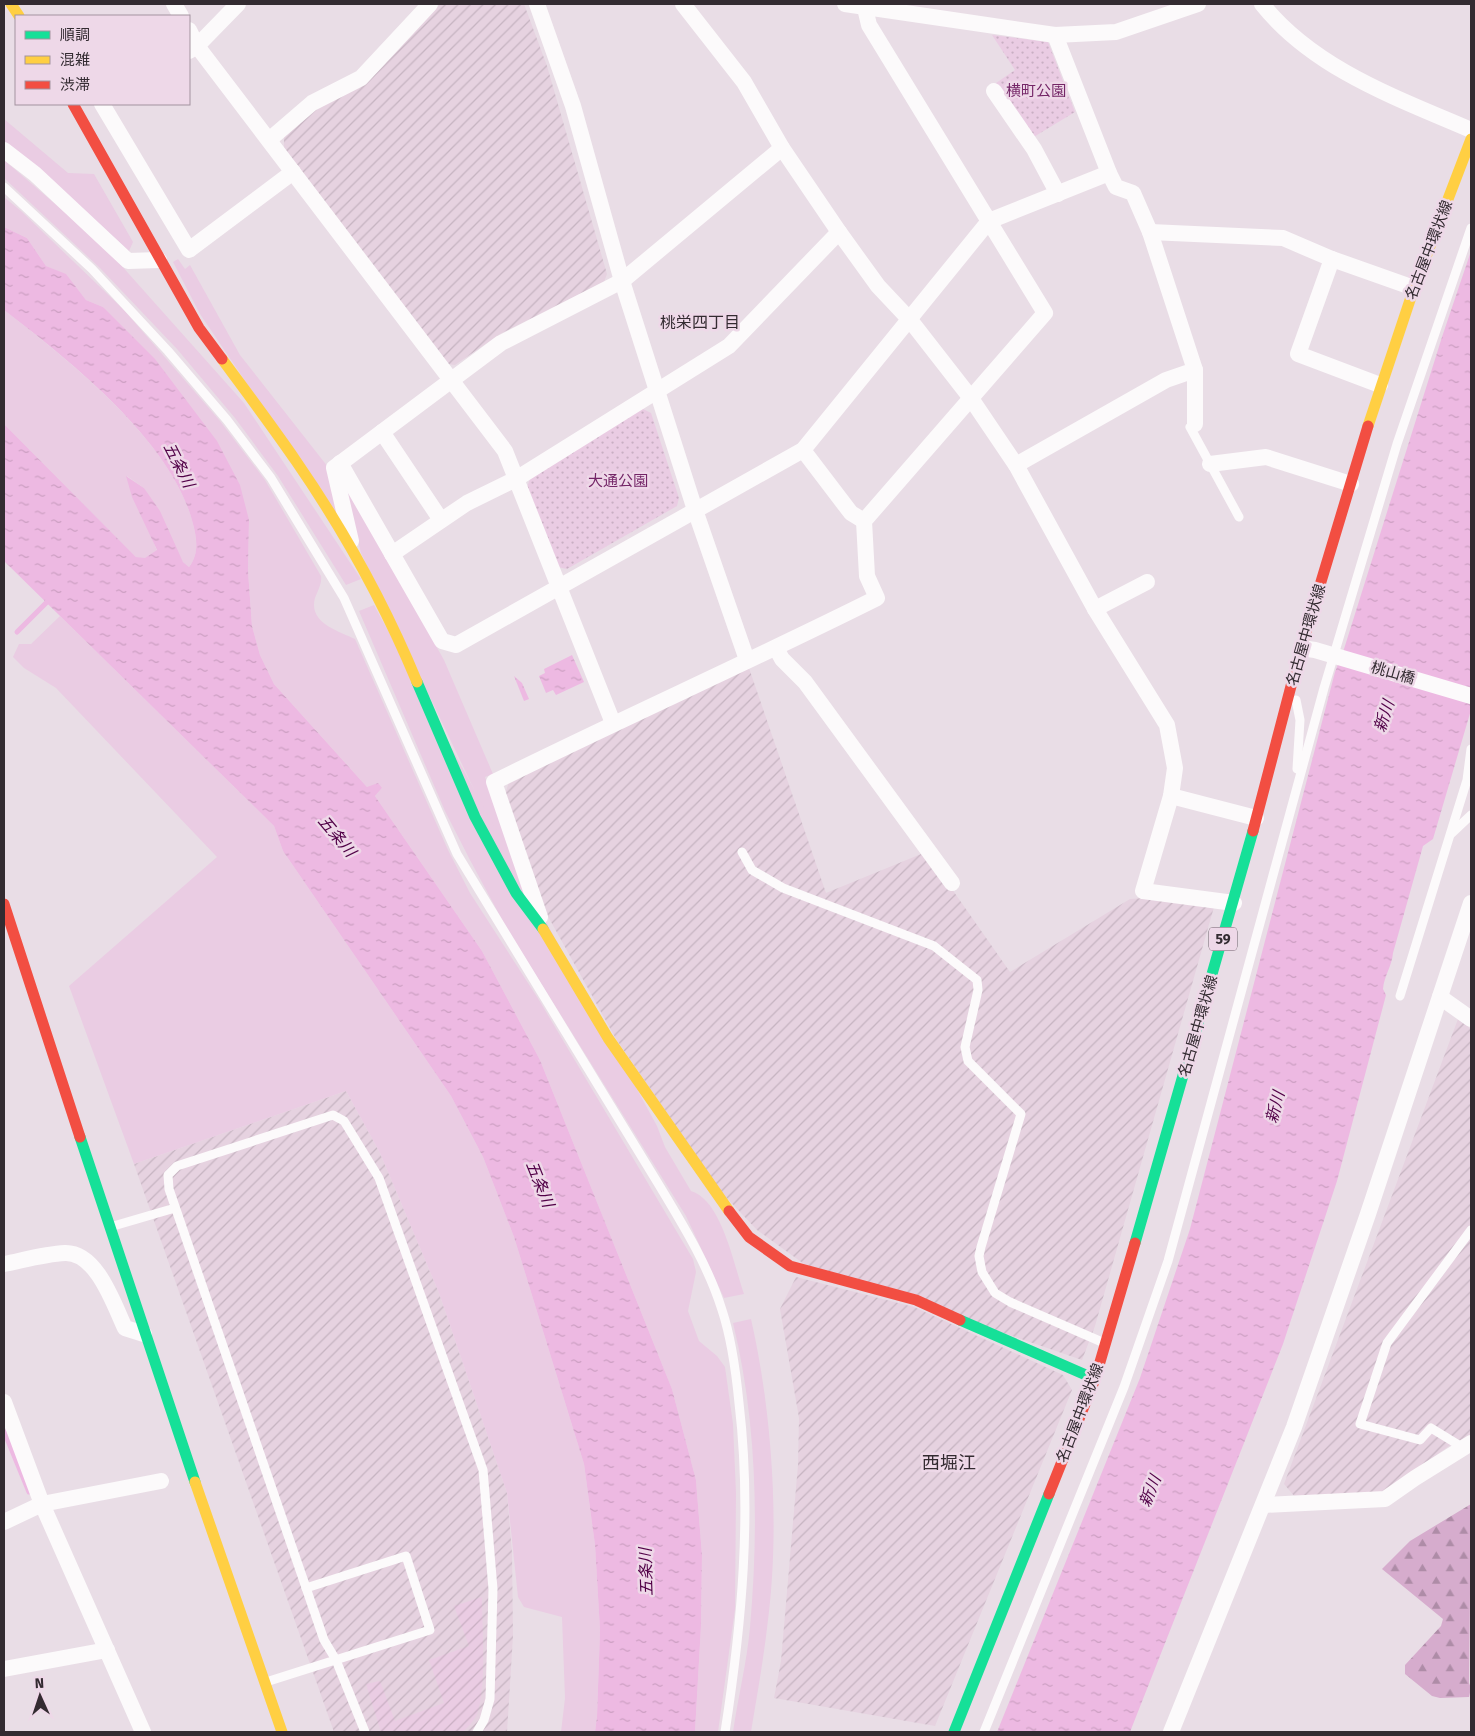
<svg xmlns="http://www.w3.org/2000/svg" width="1475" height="1736" font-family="'Fira Sans','Noto Sans JP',sans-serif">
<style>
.industrial{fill:url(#industrial-furrows)}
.grass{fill:#eacce3}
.forest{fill:url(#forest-firs)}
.park{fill:url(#park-dots)}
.garden{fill:url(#garden-furrows)}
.water{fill:url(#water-ripples)}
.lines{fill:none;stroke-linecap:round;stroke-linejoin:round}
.stream{stroke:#edb9e2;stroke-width:5}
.lane{stroke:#fcfafb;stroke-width:9}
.street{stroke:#fcfafb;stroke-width:16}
.fast{stroke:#16e098;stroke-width:11}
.slow{stroke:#ffcf43;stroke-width:11}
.jam{stroke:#f24e42;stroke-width:11}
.labels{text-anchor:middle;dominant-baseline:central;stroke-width:5;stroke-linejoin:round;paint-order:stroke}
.shield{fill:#eed8e8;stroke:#6b5f68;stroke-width:1}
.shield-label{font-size:14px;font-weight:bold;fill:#332b31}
.park-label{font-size:15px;fill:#742667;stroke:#eed8e8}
.street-label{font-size:15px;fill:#332b31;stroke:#eed8e8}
.neighbourhood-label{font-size:16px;fill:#332b31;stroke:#eed8e8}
.water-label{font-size:16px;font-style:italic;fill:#510047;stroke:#eed8e8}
.quarter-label{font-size:18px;fill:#332b31;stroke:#eed8e8}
</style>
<defs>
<pattern id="industrial-furrows" width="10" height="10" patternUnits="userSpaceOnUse" patternTransform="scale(1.25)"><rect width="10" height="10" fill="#e6d2e0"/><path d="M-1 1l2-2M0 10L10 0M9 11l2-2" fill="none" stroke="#c6b4c1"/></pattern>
<pattern id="forest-firs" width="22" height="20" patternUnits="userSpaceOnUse" patternTransform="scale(1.25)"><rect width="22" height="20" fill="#d6accd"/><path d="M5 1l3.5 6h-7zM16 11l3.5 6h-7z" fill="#ae8ca7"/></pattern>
<pattern id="park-dots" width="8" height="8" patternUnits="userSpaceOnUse" patternTransform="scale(1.25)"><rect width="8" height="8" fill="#eacce3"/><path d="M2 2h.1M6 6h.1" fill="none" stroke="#c9afc3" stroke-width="1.8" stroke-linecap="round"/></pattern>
<pattern id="garden-furrows" width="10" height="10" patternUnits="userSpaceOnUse" patternTransform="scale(1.25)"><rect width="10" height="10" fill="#eacce3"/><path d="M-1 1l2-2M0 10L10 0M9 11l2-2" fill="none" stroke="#c9afc3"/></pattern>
<pattern id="water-ripples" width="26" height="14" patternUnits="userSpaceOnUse" patternTransform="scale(1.25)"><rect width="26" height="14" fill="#edb9e2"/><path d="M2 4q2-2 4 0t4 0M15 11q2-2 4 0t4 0" fill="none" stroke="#cc9fc2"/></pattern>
</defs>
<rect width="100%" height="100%" fill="#e9dde6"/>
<g class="industrial">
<polygon points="440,4 524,4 547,66 607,274 604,282 500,334 455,365 447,364 284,148 284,137 316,109 363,85"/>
<polygon points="749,668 826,893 926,852 1010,972 1130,899 1145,898 1214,907 1095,1326 1082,1360 804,1264 757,1230 723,1194 616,1039 540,902 505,794 510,779"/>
<polygon points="1458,1019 1471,1029 1471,1435 1449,1446 1382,1494 1295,1497 1284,1484"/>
<polygon points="346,1091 380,1153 439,1293 507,1493 512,1553 513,1636 507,1732 334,1732 134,1164"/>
<polygon points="796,1277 914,1307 1063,1375 1072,1390 935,1726 774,1698 781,1661 798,1465 799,1418 780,1309"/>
</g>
<g class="grass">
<polygon points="4,119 68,173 94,174 133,242 129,251 33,163 4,141"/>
<polygon points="4,160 104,246 244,403 361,579 346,585 278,476 235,418 177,349 100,268 4,178"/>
<path d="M4,197l17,14 103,99 96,111 45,59 56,96c1,8 -3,14 -6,22 -7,25 24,33 40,41l93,211 22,43 69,107 154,259 3,13 -8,39 11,30 18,15 8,11 8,57 3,69 -1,116 -17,123h-23l6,-106 1,-71 -6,-75 -24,-91 -132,-329 -58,-109 -107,-155 7,-8 -15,-1 -93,-103 -14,-29 -8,-29 -4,-55 1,-51 -146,-213 -17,-7 -20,-25 -20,-9 -19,-28 -23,-11z"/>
<polygon points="178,259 185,269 190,265 240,355 328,467 345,529 200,314 173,262"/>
<path d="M4,310c64,50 169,132 189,214 4,16 6,30 -4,43l-6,-5 -39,-74 -17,-12 30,75 -12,8 -9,-2 -132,-133z"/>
<polygon points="343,480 444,660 493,774 485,777 523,892 361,553"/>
<path d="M374,605l283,521 8,21 26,44c31,9 43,75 53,103l-20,4 -38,-82 -180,-289 -36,-67 -25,-49 -86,-200z"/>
<polygon points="60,616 274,826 283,851 451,1096 483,1157 514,1237 584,1464 595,1545 600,1630 597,1716 595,1732 561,1732 565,1698 562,1617 524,1607 518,1597 507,1493 439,1293 380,1153 346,1091 134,1164 69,986 217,857 56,688 24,668 13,657 19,644 31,644"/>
<path d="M751,1319c21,92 29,207 17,301 -4,37 -11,75 -17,112h-18c5,-35 14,-70 17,-105 9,-101 7,-206 -17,-304z"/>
</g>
<polygon class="forest" points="1471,1504 1469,1683 1471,1688 1469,1697 1440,1698 1432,1696 1405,1674 1405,1665 1441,1626 1443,1619 1382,1569 1410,1541"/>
<g class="park">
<polygon points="992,35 1048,42 1075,112 1032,138 996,83 1015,70"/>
<polygon points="639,407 651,413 679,498 677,506 567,569 558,567 526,490 530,479"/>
</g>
<path class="garden" d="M482,1597c0,30 5,91 -5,117 -3,7 -9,13 -14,18h-82l-15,-48 14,-3 15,40 49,-18 -15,-43 40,-14 -15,-40z"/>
<g class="water">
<path d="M4,227l23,11 19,28 20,8 20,26 17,7 52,52 62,82 23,44 9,35 -1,51 4,55 8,29 14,29 93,103 11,-4 4,5 -7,8 107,155 58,109 132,329 24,91 6,75 -1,71 -6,106h-100l2,-16 3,-86 -5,-85 -11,-81 -70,-227 -31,-80 -32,-61 -168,-245 -9,-25 -270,-265v-137l132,133 9,1 12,-8 -25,-53 -6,-21 18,12 16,23 23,51 6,5c10,-13 8,-28 4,-43 -20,-82 -124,-164 -189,-214z"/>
<path d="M1471,251v459l-38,129 -10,7 -30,107c-1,13 -9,23 -10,36l3,6 -49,186 -54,163 -153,388h-133l143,-354 50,-149 145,-557 9,-23 98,-312z"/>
<polygon points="572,655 584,682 556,695 553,690 546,693 539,676 545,673 544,669"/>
<polygon points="514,676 522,683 529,699 524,701"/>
</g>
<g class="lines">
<g class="stream">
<polyline points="17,632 50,599"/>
<polyline points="4,1431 29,1492"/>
</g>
<g class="lane">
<path d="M4,187l88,82 76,82 59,69 44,58 73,120 113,256 202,331c24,40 49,80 63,125 10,30 14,62 17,93 13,110 3,220 -14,329"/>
<polyline points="1195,424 1190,427 1239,517"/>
<polyline points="1296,700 1300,720 1297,769"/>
<polyline points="1452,833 1471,815"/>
<polyline points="742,852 752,870 783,888 934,946 977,980 978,990 965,1047 968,1061 1021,1114 981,1247 979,1256 982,1272 995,1293 1010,1302 1102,1342"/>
<polyline points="1400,996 1467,780 1471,749"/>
<polyline points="110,1227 175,1208"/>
<polyline points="1462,1447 1431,1428 1420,1440 1360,1424 1387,1343 1471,1230"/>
<polyline points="266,1682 430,1630 406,1556 306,1588"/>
<polyline points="365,1732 336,1660 324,1640 169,1189 168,1175 177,1166 333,1115 344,1121 379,1178 483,1470 493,1589 490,1699 484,1720 477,1732"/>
<polyline points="984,1732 1124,1387 1168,1261 1324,688 1397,444 1471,228"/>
</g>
<g class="street">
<polyline points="174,4 181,16"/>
<polyline points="537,4 573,106 622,281 695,510 747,660"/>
<polyline points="683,4 744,82 782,148 839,232 878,286 910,320 970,397 1016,465 1095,609 1167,725 1175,768 1171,796 1143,891 1234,903"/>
<polyline points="845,4 1055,35 1116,32 1198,4"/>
<path d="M1262,4c52,65 135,94 209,126"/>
<polyline points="189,30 197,46 505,451 613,723"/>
<polyline points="189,51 197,46 238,4"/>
<polyline points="994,91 1034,149 1058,194"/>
<polyline points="102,104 189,250 293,172"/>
<polyline points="269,140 312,103 361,78 430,4"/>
<polyline points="4,150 35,174 128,261 159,260"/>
<polyline points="1150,232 1283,238 1332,259 1414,288"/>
<polyline points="1332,259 1298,354 1380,385"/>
<polyline points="1195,370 1195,424"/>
<polyline points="382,432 441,520"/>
<polyline points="803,450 851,513 864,521"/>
<polyline points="340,463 442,641 456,645 803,450 989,221 1109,173"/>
<polyline points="1210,464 1266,457 1351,484"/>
<polyline points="1016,465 1166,380 1195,370 1150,232 1133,193 1116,187 1109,173 1055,35"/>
<polyline points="351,541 334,468 501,343 622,281 782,148"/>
<polyline points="392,554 467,503 516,479 729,346 839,232"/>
<polyline points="1095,609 1147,582"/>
<polyline points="776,648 782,659 805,682 952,883"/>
<polyline points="1301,648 1315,650 1471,696"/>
<polyline points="1171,796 1256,818"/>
<path d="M540,917l-46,-135c127,-63 257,-121 383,-184l-10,-22 -3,-55 181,-208 -176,-288 -4,-17 -6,-4"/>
<polyline points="1440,997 1471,1019"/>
<path d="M4,1264c20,-4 41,-10 61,-11 32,-1 49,52 60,75l19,6"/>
<polyline points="4,1402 42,1504 143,1732"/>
<polyline points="1263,1505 1385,1499 1415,1478 1471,1443"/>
<polyline points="4,1522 42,1504 161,1481"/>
<polyline points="4,1669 107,1650"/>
<polyline points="1171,1732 1294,1427 1368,1214 1471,903"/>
</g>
<g class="fast">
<polyline points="417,682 475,817 516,893 543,929"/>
<polyline points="80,1137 195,1482"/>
<polyline points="1135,1243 1253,831"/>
<polyline points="960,1320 1095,1379"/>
<polyline points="954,1732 1049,1494"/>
</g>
<g class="slow">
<polyline points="11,4 19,16"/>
<path d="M222,359c25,34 50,67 74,102 47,68 89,144 121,221"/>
<polyline points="1368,426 1414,288 1471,139"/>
<polyline points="543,929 608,1038 729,1211"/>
<polyline points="195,1482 282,1732"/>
</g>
<g class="jam">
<polyline points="73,104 199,328 222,359"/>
<polyline points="1253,831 1301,648 1368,426"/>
<polyline points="4,904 80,1137"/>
<polyline points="729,1211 749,1237 790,1266 916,1300 960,1320"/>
<polyline points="1049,1494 1095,1379 1135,1243"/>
</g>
</g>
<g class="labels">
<rect class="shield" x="1209" y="927.5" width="28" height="23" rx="4"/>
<g class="shield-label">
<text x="1223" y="939">59</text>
</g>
<g class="park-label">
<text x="1036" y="91">横町公園</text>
<text x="618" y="481">大通公園</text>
</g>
<g class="street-label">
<text transform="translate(1429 250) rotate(-69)">名古屋中環状線</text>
<text transform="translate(1306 635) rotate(-74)">名古屋中環状線</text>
<text transform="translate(1393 673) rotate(16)">桃山橋</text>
<text transform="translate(1198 1026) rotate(-74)">名古屋中環状線</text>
<text transform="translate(1080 1413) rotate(-69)">名古屋中環状線</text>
</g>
<g class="neighbourhood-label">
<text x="700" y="322">桃栄四丁目</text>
</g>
<g class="water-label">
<text transform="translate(179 465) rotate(63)">五条川</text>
<text transform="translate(1384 716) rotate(-72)">新川</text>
<text transform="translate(337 836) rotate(50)">五条川</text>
<text transform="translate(1275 1107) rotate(-75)">新川</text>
<text transform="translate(540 1184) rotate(68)">五条川</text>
<text transform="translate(1150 1491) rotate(-68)">新川</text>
<text transform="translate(646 1572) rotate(-92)">五条川</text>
</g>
<g class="quarter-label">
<text x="949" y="1463">西堀江</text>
</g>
</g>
<rect width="1475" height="1736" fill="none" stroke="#332b31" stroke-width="10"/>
<rect x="15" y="15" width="175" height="90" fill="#eed8e8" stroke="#a3939f"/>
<rect x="25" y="31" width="25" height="8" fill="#16e098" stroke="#a3939f"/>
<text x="60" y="40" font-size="15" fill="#332b31">順調</text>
<rect x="25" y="56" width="25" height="8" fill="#ffcf43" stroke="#a3939f"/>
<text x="60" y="65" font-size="15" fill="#332b31">混雑</text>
<rect x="25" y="81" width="25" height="8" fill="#f24e42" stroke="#a3939f"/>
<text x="60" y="90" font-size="15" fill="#332b31">渋滞</text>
<g transform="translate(40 1696) rotate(357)" stroke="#eed8e8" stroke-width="4" paint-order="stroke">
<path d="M0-4L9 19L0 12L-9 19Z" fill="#332b31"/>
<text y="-8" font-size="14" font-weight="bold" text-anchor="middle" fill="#332b31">N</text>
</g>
</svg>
